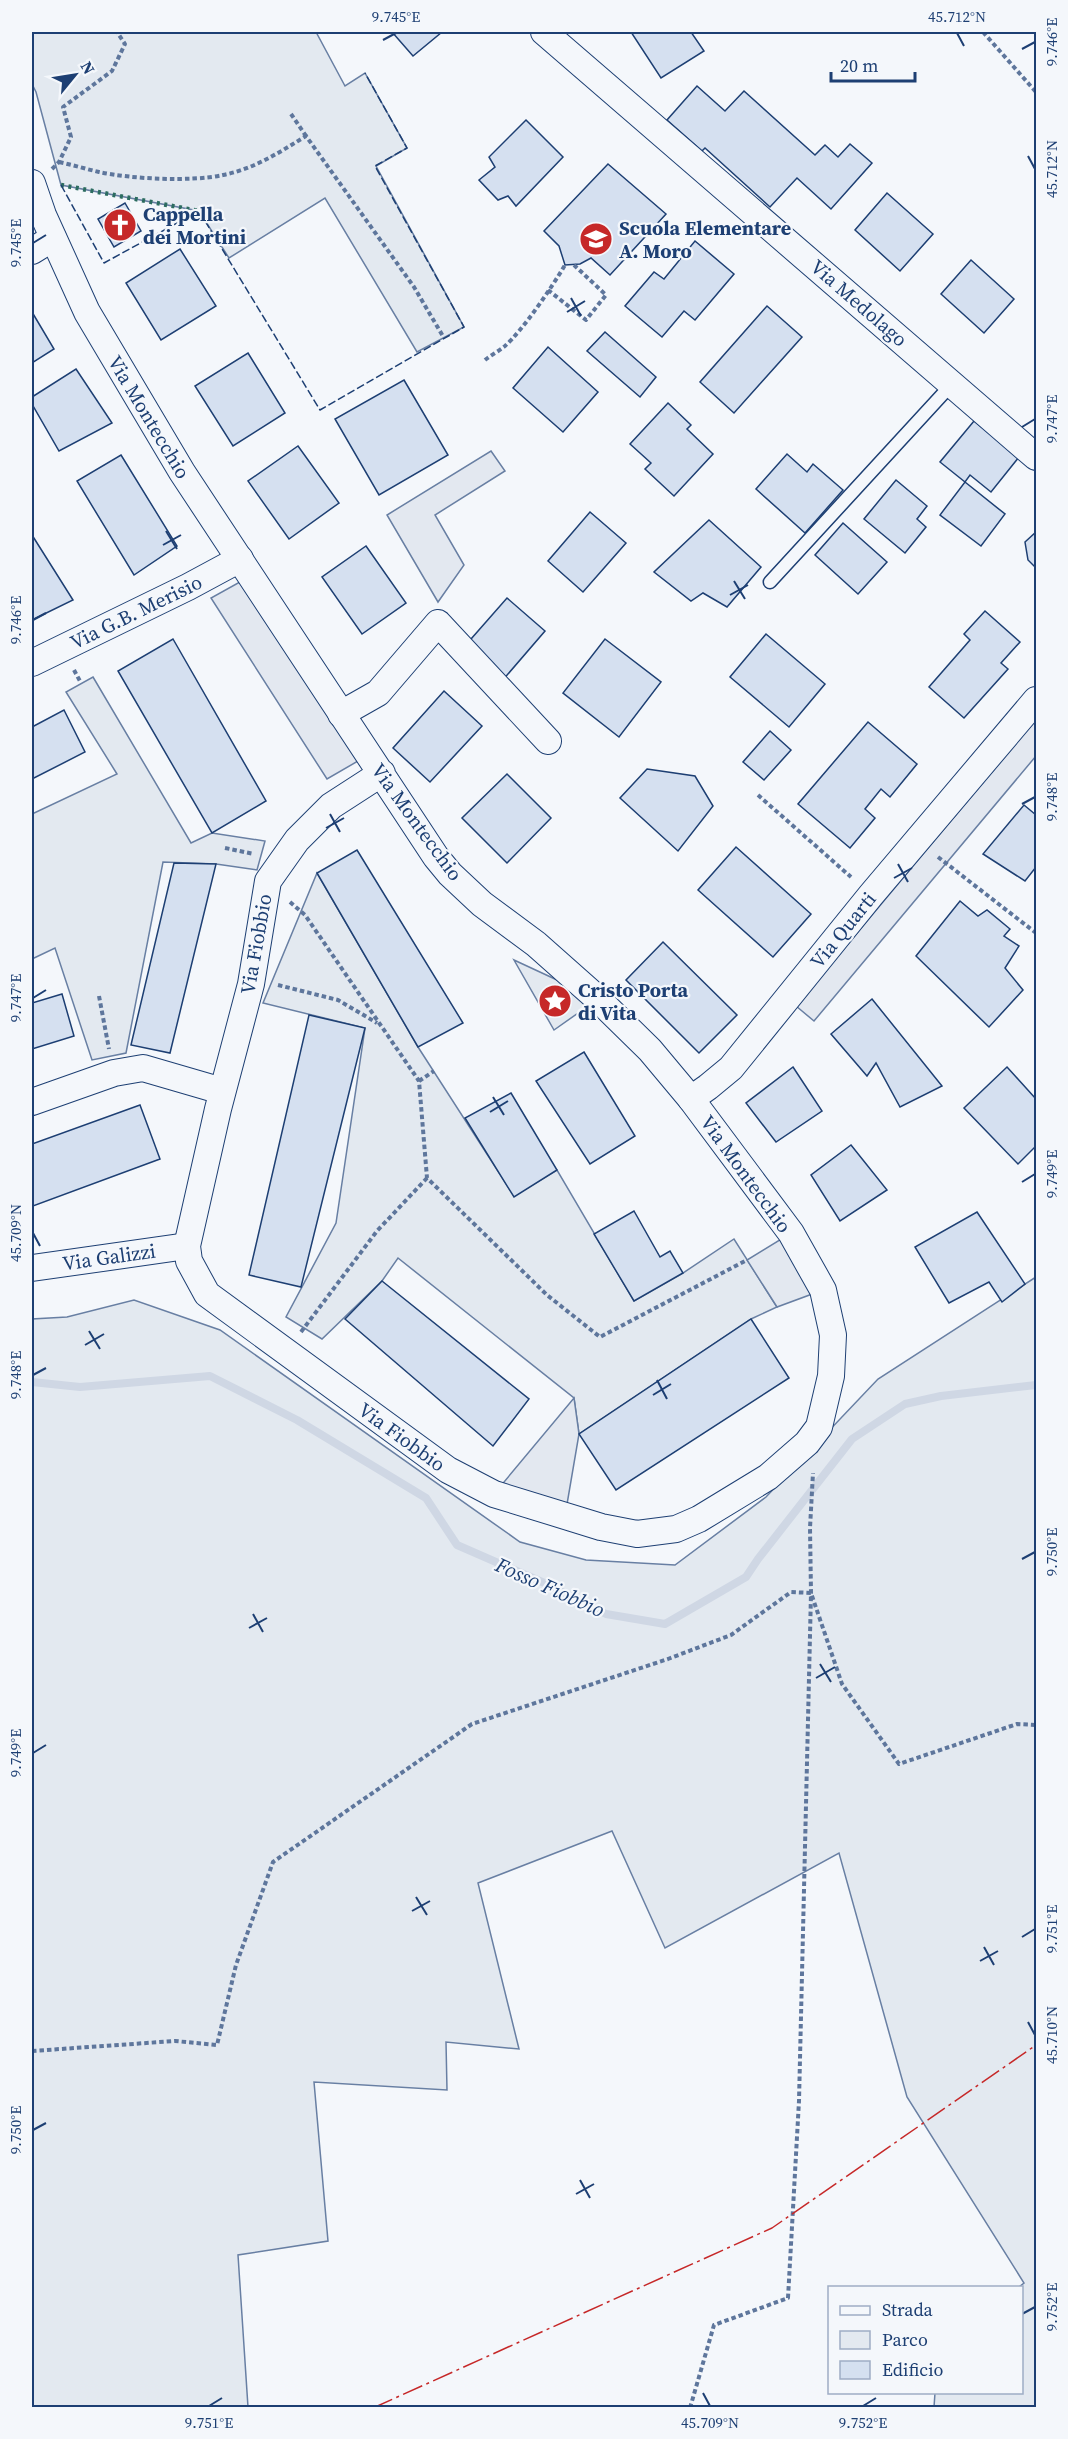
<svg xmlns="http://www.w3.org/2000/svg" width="1068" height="2439" font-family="'Source Serif 4',serif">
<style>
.green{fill:#e3e9f0;stroke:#687fa3;stroke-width:1.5}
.parking{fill:#e3e8f0;stroke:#687fa3;stroke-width:1.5}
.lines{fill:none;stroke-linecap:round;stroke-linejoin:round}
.stream{stroke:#cfd7e4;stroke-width:8}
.building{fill:#d5e0f0;stroke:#1d3f73;stroke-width:1.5}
.lane-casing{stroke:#1d3f73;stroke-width:15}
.street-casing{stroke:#1d3f73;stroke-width:28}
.path{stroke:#5e769c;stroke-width:4;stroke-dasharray:4.5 3;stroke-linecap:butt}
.lane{stroke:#f4f7fb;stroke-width:12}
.street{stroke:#f4f7fb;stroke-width:26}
.hedge{stroke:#2c6c60;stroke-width:4.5;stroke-dasharray:3 4.5;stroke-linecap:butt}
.fence{stroke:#1d3f73;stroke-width:1.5;stroke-dasharray:8 3;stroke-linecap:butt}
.power{stroke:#c62828;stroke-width:1.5;stroke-dasharray:21 4.5 3 4.5;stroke-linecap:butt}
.ticks{fill:none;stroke:#1d3f73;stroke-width:2}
.labels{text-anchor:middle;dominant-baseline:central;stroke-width:4.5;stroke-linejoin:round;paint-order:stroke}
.poi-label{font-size:20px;font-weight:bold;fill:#1d3f73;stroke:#f4f7fb;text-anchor:start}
.street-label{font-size:20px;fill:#1d3f73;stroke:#f4f7fb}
.water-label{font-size:21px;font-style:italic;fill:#1d3f73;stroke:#f4f7fb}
.neatline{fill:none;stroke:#1d3f73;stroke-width:2}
.ticks-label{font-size:15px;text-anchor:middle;fill:#1d3f73}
</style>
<rect width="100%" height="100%" fill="#f4f7fb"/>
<g class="green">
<polygon points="32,32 316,32 345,86 365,73 407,148 376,166 464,327 417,352 325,198 229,258 199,211 61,185 36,92 32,84"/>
<polygon points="93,677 191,843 212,833 265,841 257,870 216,864 163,862 126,1053 92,1060 55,948 32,959 32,814 117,774 66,692"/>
<polygon points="317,873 418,1047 514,1196 557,1170 634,1301 683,1273 734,1239 777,1307 751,1319 579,1434 574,1398 398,1258 382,1281 322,1339 286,1317 336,1223 365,1028 263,1003"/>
<polygon points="514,960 598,999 554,1030"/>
<polygon points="1036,1277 1036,2407 934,2407 935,2393 1022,2392 1022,2288 1019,2287 1024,2283 907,2097 839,1853 665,1948 612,1831 478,1883 519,2049 446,2042 447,2090 314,2082 328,2241 238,2255 248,2407 32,2408 32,1319 67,1317 134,1300 220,1330 520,1542 586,1560 675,1565 766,1497 878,1379"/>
</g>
<g class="parking">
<polygon points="491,451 505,471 435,515 464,565 438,602 387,515"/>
<polygon points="247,578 358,761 327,779 211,598"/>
<polygon points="1036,719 1036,756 814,1021 796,1006"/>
<polygon points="791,1233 823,1290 777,1307 747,1260"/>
<polygon points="574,1398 579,1434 565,1516 494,1494"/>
</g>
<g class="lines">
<polyline class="stream" points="32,1382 80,1387 210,1376 297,1420 426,1498 457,1545 549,1585 606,1614 665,1624 746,1577 758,1559 852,1439 905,1404 941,1396 1036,1385"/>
</g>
<g class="building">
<polygon points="392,32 442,32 413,56"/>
<polygon points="631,32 691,32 704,51 661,78"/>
<polygon points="697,86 725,111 744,91 815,155 825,145 838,157 850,144 872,163 831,209 797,178 770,207 705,148 702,151 667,120"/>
<polygon points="526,120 563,157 516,206 508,196 498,200 479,180 495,167 489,157"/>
<polygon points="608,164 666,214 610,275 591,258 580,264 565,265 559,246 544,231"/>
<polygon points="887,193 933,234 900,271 855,230"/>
<polygon points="125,203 141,231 114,247 98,219"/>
<polygon points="695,241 734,274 695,320 684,311 662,337 625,306 654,272 664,279"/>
<polygon points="180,249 216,306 161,340 126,283"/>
<polygon points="971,260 1014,299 984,333 941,294"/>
<polygon points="767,306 802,337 734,413 700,382"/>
<polygon points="32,312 54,349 32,363"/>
<polygon points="605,332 656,377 640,397 587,351"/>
<polygon points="548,347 598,392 563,432 513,388"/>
<polygon points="248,353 285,413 233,446 195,386"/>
<polygon points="76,369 112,423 59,451 32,404 32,397"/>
<polygon points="404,380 448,455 379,495 335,419"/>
<polygon points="668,403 691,425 687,429 713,454 674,496 645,469 651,463 630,444"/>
<polygon points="974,421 1019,457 991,492 970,475 965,482 940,462"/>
<polygon points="298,446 339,503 289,539 248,481"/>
<polygon points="787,454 807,472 813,464 843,490 805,533 756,489"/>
<polygon points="121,455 177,546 134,575 77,481"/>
<polygon points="896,480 927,506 917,519 926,527 905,553 864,519"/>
<polygon points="965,482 1005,514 981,546 940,515"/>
<polygon points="590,512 626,543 583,592 548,561"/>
<polygon points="709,520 761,567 727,607 703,593 691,601 654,572"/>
<polygon points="843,523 887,562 858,594 815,555"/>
<polygon points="1036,532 1036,568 1028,560 1025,542"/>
<polygon points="32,535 73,600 32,620"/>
<polygon points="366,546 406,603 362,634 322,577"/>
<polygon points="507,598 545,631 502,681 464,647"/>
<polygon points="985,611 1020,642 1001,663 1008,669 964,718 929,687 970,640 964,634"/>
<polygon points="766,634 825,684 789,727 730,677"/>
<polygon points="173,639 266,801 212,833 118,671"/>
<polygon points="605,639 661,682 619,737 563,693"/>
<polygon points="444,691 482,726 430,782 393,748"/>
<polygon points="64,710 85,752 32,779 32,727"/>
<polygon points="868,722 917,764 890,797 881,789 865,809 875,818 850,848 798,804"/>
<polygon points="770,731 791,750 764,780 743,762"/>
<polygon points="647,769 695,776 713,806 678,851 620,798"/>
<polygon points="507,774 551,818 507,863 462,818"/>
<polygon points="1024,805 1036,815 1036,867 1025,881 983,854"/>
<polygon points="736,847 811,914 773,957 698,890"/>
<polygon points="357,850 463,1023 418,1047 317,873"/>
<polygon points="174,863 216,864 170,1053 131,1045"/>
<polygon points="960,901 978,916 987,910 1010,929 1004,936 1019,946 1005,968 1023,990 989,1027 916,956"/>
<polygon points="663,942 737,1015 699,1053 626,980"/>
<polygon points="62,994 74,1036 32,1049 32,1003"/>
<polygon points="872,999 942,1086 900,1107 876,1063 867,1076 831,1034"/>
<polygon points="309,1015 365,1028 301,1287 249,1275"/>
<polygon points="584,1052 635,1136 590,1164 536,1081"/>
<polygon points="793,1067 822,1111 776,1142 746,1103"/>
<polygon points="1007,1067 1036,1099 1036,1146 1018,1164 964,1108"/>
<polygon points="511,1093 557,1170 514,1197 465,1118"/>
<polygon points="140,1105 160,1159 33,1206 32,1144"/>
<polygon points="851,1145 887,1190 840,1221 811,1175"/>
<polygon points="634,1211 660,1257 670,1251 683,1273 634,1301 594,1234"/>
<polygon points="977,1212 1025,1284 1002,1302 989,1282 949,1303 915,1247"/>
<polygon points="382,1281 529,1399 493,1446 345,1319"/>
<polygon points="751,1319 789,1378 616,1490 579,1434"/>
</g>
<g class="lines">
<defs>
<polyline id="lane" points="770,582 952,384"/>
<g id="street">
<polyline points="544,32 1036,457"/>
<polyline points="32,183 43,215 87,312 182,472 436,857 450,874 482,904 536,944 598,999 650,1050 691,1099 791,1233 823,1290 833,1335 831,1376 819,1427 807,1443 768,1477 699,1519 676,1529 637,1534 601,1527 494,1494 448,1470 207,1294 189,1261 187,1246 218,1109 251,984 268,881 297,840 331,806 382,773"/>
<polyline points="32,251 53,238"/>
<polyline points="32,663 188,587 240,559"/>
<polyline points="341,714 378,693 438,623 548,741"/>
<polyline points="691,1099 708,1087 731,1068 871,895 1036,700"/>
<polyline points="32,1102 114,1073 143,1068 222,1091"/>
<polyline points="32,1268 187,1246"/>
</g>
</defs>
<use href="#lane" class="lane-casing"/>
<use href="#street" class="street-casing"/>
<g class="path">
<polyline points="983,32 1036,92"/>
<polyline points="291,114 306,136"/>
<path d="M59,162c14,3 27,7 40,10 32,7 93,10 124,3 31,-6 57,-23 83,-39l108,151 30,51"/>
<polyline points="52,169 59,162 71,137 63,107 112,71 125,44 117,32"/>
<polyline points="548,290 586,320 606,295 574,265"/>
<path d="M485,360c6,-5 14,-9 20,-14 18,-16 47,-59 60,-81"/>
<polyline points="74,670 81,683"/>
<polyline points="758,795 851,877"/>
<polyline points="225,848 254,854"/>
<polyline points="938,857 1036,933"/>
<polyline points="290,902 305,915 419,1081 427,1178 547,1295 600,1337 747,1260"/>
<polyline points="278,985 338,1000 377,1023"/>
<polyline points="99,996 109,1049"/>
<polyline points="419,1081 434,1071"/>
<polyline points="301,1332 377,1231 427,1178"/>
<polyline points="32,2051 175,2041 217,2045 236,1965 273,1862 472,1724 668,1659 731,1635 791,1592 811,1593 842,1684 899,1764 1017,1724 1036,1725"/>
<polyline points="690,2408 714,2325 788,2298 799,2101 811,1593 810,1528 813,1473"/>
</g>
<use href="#lane" class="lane"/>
<use href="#street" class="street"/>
<polyline class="hedge" points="61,185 199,211"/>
<polyline class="fence" points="61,185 104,263 199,211 320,410 464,327 375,166 407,148 365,73"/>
<polyline class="power" points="373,2408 772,2228 1036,2045"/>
</g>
<path class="ticks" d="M957,33l7,13M383,40l13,-7M1022,49l13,-7M1028,156l7,13M33,243l13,-8M571,298l10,18M567,312l18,-11M1022,427l13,-8M166,531l11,18M163,545l18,-10M734,581l11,18M730,595l18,-10M33,620l13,-7M1022,804l13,-7M330,814l10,18M326,828l18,-10M898,864l10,18M894,878l18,-10M33,998l13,-8M493,1097l11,18M490,1112l18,-11M1022,1182l13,-8M33,1233l7,13M89,1331l11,18M85,1345l19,-11M33,1375l13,-7M657,1380l10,19M653,1395l18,-11M1022,1559l13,-7M253,1614l10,18M249,1628l18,-10M820,1664l11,18M816,1678l19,-11M33,1753l13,-8M416,1897l11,18M412,1911l18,-10M1022,1937l13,-8M984,1947l10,18M980,1961l18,-10M1028,2022l7,13M33,2130l13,-7M580,2180l10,18M576,2194l18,-10M1022,2314l13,-7M703,2393l7,13M209,2406l13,-8M863,2406l13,-8"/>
<defs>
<symbol id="church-disc" viewBox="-11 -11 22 22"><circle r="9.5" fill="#c62828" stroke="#f4f7fb"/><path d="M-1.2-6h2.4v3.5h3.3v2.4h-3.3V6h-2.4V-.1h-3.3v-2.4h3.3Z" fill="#fff"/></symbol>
<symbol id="school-disc" viewBox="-11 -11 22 22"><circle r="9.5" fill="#c62828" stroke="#f4f7fb"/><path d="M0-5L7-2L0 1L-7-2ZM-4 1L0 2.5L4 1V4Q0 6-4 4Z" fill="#fff"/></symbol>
<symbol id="sight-disc" viewBox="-11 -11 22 22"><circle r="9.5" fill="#c62828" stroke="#f4f7fb"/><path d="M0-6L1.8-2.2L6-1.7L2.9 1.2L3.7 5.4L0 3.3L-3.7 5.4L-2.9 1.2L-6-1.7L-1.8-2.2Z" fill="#fff"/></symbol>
</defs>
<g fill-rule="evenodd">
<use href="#church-disc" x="101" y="206" width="38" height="38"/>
<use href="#school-disc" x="577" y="220" width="38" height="38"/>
<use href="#sight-disc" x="536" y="982" width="38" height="38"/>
</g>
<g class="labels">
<g class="poi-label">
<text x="143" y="214">Cappella<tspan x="143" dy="23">dei Mortini</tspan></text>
<text x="619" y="228">Scuola Elementare<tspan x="619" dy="23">A. Moro</tspan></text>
<text x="578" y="990">Cristo Porta<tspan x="578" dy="23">di Vita</tspan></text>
</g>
<g class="street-label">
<text transform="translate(859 303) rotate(41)">Via Medolago</text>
<text transform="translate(149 417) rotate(59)">Via Montecchio</text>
<text transform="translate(136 612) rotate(-26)">Via G.B. Merisio</text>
<text transform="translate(417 822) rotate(54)">Via Montecchio</text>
<text transform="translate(843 930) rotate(-51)">Via Quarti</text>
<text transform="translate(256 944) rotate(-80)">Via Fiobbio</text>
<text transform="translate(746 1174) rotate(54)">Via Montecchio</text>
<text transform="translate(109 1257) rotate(-8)">Via Galizzi</text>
<text transform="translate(402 1437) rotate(36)">Via Fiobbio</text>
</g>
<g class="water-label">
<text transform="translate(550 1587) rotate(24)">Fosso Fiobbio</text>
</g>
</g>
<rect width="1068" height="2439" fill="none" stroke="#f4f7fb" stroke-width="66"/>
<rect x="828" y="2286" width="195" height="108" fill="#f4f7fb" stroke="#9eadc5" stroke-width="1.5"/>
<rect x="840" y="2306" width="30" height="9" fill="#f4f7fb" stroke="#9eadc5" stroke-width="1.5"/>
<text x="882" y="2316" font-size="18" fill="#1d3f73">Strada</text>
<rect x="840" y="2331" width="30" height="18" fill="#e3e9f0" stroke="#9eadc5" stroke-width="1.5"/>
<text x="882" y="2346" font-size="18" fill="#1d3f73">Parco</text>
<rect x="840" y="2361" width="30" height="18" fill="#d5e0f0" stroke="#9eadc5" stroke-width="1.5"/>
<text x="882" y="2376" font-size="18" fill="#1d3f73">Edificio</text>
<g transform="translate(75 75) rotate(60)" stroke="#f4f7fb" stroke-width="4.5" paint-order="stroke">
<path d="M0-4.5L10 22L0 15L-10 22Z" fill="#1d3f73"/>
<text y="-9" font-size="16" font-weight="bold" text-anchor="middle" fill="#1d3f73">N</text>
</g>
<path d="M831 72v9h84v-9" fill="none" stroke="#1d3f73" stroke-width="3"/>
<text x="840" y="72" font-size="18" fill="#1d3f73" stroke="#f4f7fb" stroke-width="4.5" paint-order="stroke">20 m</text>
<rect x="33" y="33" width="1002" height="2373" class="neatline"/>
<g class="ticks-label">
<text x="396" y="22">9.745°E</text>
<text x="957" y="22">45.712°N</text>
<text transform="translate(1052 42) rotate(-90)" y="5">9.746°E</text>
<text transform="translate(1052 169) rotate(-90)" y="5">45.712°N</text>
<text transform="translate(16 243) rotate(-90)" y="5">9.745°E</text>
<text transform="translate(1052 419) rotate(-90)" y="5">9.747°E</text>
<text transform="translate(16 620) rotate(-90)" y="5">9.746°E</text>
<text transform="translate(1052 797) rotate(-90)" y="5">9.748°E</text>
<text transform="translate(16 998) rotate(-90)" y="5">9.747°E</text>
<text transform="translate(1052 1174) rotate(-90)" y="5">9.749°E</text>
<text transform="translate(16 1233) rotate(-90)" y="5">45.709°N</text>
<text transform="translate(16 1375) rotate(-90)" y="5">9.748°E</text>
<text transform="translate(1052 1552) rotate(-90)" y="5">9.750°E</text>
<text transform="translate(16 1753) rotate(-90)" y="5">9.749°E</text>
<text transform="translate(1052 1929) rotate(-90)" y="5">9.751°E</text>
<text transform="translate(1052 2035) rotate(-90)" y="5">45.710°N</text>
<text transform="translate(16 2130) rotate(-90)" y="5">9.750°E</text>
<text transform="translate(1052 2307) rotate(-90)" y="5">9.752°E</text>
<text x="209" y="2428">9.751°E</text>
<text x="710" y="2428">45.709°N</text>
<text x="863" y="2428">9.752°E</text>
</g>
</svg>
